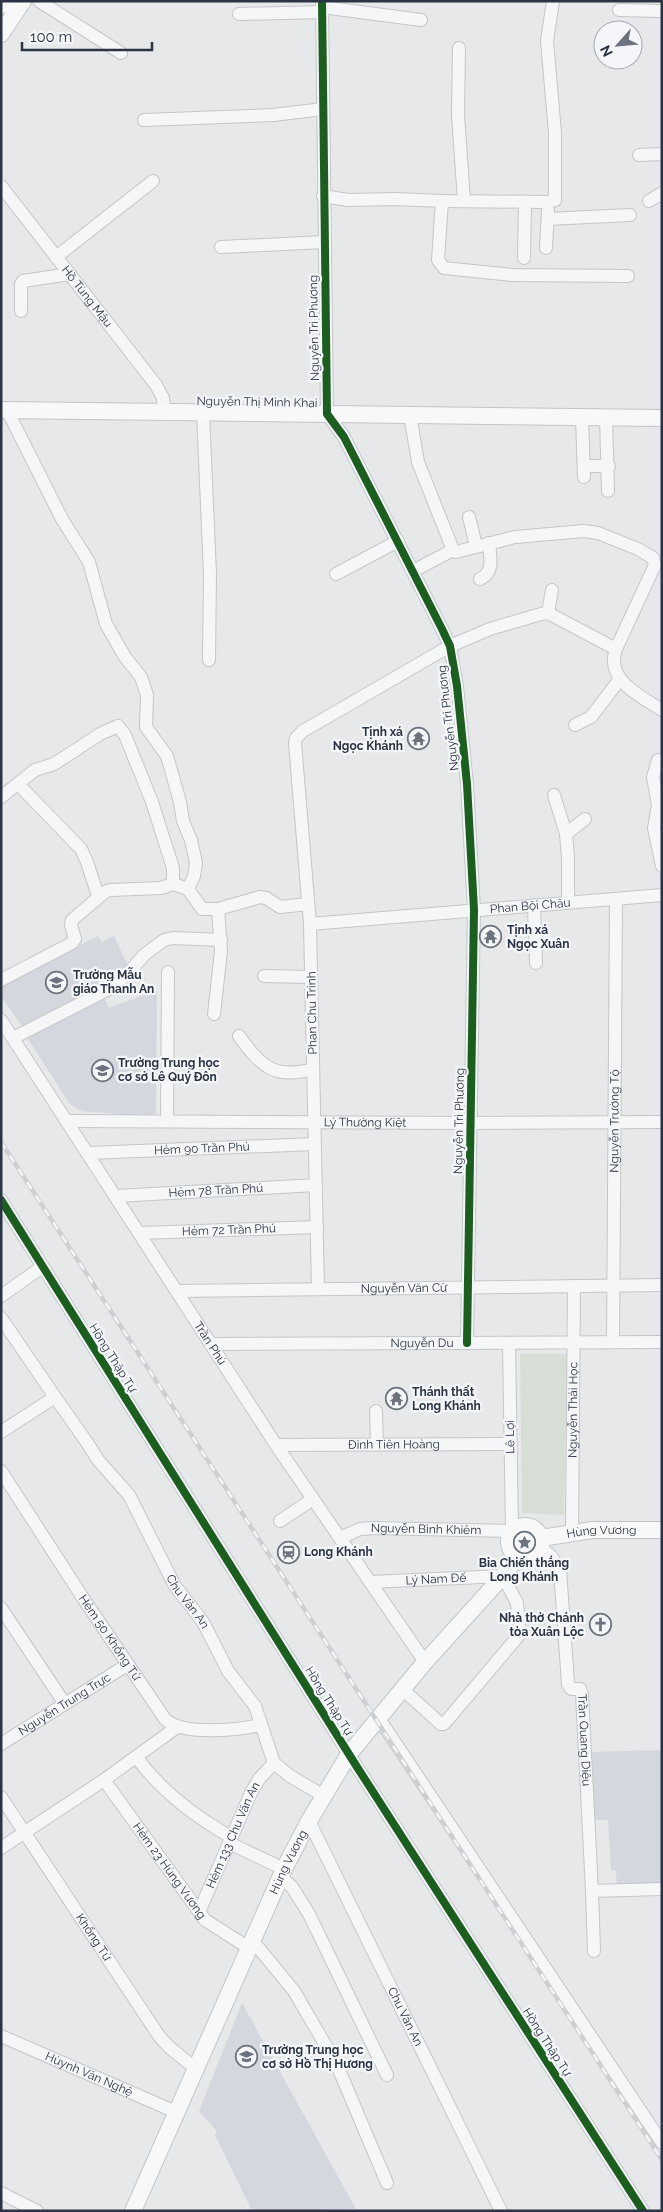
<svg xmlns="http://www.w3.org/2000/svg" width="663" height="2212" font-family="Raleway,sans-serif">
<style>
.built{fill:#d4d7dd}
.green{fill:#d6ded6}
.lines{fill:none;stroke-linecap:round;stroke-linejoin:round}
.minor-casing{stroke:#c4c6c8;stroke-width:14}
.major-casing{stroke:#c2c5c8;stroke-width:18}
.minor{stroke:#f5f6f7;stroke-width:12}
.major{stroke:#f8f8f8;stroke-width:16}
.rail-casing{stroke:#cecfd2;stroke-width:4.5}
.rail{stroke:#f4f6f9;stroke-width:2.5;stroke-dasharray:8;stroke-linecap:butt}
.cycleway-casing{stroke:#f4f6f9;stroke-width:11}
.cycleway{stroke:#1b5e20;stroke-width:8}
.labels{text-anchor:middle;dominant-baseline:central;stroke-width:4.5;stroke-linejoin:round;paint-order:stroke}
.street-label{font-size:12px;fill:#2b3445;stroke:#f4f6f9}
.poi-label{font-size:12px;font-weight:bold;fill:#2b3445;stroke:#f4f6f9;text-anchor:start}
</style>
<rect width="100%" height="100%" fill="#e6e8ea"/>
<g class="built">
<polygon points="98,936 102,942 114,936 128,966 111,984 22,1026 1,996 1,980 15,977"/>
<polygon points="157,990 156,1114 129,1115 82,1111 70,1104 26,1036 103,996 109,1008"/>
<polygon points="662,1750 662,1883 617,1886 616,1871 611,1870 608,1820 594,1820 590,1752"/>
<polygon points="242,2003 356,2209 252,2211 215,2135 217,2131 199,2111"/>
</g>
<polygon class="green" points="520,1354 567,1354 564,1515 522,1513"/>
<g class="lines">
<defs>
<g id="minor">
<polyline points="39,1 121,53"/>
<polyline points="322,1 327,414 344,437 442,629 450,646 457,686 467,784 474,910 467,1343"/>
<polyline points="322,7 421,20"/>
<polyline points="619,10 662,11"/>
<polyline points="239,14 322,12"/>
<polyline points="459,48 458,115 464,201"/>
<polyline points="144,120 273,115 323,109"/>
<polyline points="639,155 662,154"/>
<path id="s1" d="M1,186l155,199 7,13 1,14"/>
<polyline points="323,196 348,200 396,199 442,201 548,202 555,200 555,133 547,41 553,1"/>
<polyline points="442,201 438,260 444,268 512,275 628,276"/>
<polyline points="649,201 662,193"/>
<polyline points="548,219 630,215"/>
<polyline points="221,247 324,242"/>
<polyline points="546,248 548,210"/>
<polyline points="56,257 153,181"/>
<polyline points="524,258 525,202"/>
<polyline points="21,311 21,284 23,281 70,274"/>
<polyline points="203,413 210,574 209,660"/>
<path d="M410,415l8,47 35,88 3,2 59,-15 69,-6 14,2 40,16 15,9 2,7 -39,84c-11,31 24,47 46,61"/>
<polyline points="582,417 584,477"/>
<polyline points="606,418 608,491"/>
<polyline points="584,466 609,466"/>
<polyline points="469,517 476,546"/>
<polyline points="413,571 453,550"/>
<polyline points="336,574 398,541"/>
<path d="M480,579c15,-7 10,-22 9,-36"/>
<polyline points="548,613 552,590"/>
<polyline points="575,725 591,717 620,679"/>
<polyline points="658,760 653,777 658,805 654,828 662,866"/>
<polyline points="18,784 81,849 87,862 98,896"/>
<polyline points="554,795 566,834 568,858 568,902"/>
<polyline points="1,797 35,770 54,764 100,734 118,726 125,735 152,802 173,868 173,884"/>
<polyline points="566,834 585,819"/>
<polyline points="188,889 202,909 218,909 260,897 266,898 280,907 308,904"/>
<polyline points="534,905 536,963"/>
<path id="s2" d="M310,924l352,-29"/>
<polyline points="264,976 311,977"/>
<polyline points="1,980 72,943 75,939 71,925 72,920 105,892 110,890 161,888 173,884 188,889 194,876 196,863 191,840 183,821 180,802 167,756 146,727 147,695 141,677 125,657 106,624 89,562 62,519 7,410"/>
<polyline points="214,1014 221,951 218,909"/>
<path id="s3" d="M1,1020l275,425 149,217"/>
<path d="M239,1036c22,30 35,44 74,33"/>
<polyline points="13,1038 109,989 125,977 144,955 164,940 173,938 221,940"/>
<path id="s4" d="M67,1121l403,2 192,-1"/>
<polyline points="167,1121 168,972"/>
<path id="s5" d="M88,1153l227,-9"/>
<path id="s6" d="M116,1196l200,-11"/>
<polyline points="1,1200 357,1767 643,2211"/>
<path id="s7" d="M140,1233l177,-6"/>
<polyline points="318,1289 310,924 295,743 296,738 303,731 450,646 490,629 541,614 548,613 616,649"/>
<path id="s8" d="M178,1291l484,-6"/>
<polyline points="1,1296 42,1267"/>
<polyline points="1,1318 55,1397 1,1432"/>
<path id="s9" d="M613,1342l3,-443"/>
<path id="s10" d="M212,1344l450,-2"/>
<path id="s11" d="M55,1397l33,47 10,16 31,35 46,91 28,36 25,49 27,35 19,57 16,13 34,20"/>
<polyline points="376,1411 377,1444"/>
<path id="s12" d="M276,1445l234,-1"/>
<path id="s13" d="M1,1471l82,127 82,121c17,17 72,11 95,6"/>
<polyline points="280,1521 313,1499"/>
<path id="s14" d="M572,1534l2,-248"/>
<path id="s15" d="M340,1538l20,-9 14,-1 138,3 -3,-188"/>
<path id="s16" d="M541,1548l10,8 9,14 8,114 3,5h9l2,5 10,197 70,-2"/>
<path id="s17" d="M370,1582l133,-6 14,27 3,31 -76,90h-3l-39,-35"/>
<polyline points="1,1608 65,1704"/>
<polyline points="378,1717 662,2143"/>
<path id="s18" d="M1,1744l126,-79"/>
<path d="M137,1758c25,34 57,58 94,79"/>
<path id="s19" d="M104,1780l101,140 44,28"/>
<path id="s20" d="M1,1797l158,239 10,11 27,22"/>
<path id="s21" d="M309,1821l192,390"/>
<polyline points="229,1843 284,1869"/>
<polyline points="1,1848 104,1780 177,1727"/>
<polyline points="280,1876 292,1887 309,1914 387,2075"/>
<polyline points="592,1891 594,1951"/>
<path id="s22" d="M199,1912l52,-119 8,-14 15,-16"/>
<polyline points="252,1940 294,1991 337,2065 387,2183"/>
<path id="s23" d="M1,2036l175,76"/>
<polyline points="1,2193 37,2211"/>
</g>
<g id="major">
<polyline points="1,6 4,1"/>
<polyline points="1,34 23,1"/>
<polyline points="1,410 662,418"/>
<circle cx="525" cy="1542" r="16"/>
<path id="s24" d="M541,1538l51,-8h70"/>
<path id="s25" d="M133,2211l151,-342 25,-48 40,-67 76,-92 78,-86 14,-20"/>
</g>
</defs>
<use href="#minor" class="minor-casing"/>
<use href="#major" class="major-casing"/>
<use href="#minor" class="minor"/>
<use href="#major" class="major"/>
<defs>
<polyline id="rail" points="1,1142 662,2160"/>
</defs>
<use href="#rail" class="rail-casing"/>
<use href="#rail" class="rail"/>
<defs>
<g id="cycleway">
<polyline points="322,1 327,414 344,437 442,629 450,646 457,686 467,784 474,910 467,1343"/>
<polyline points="1,1200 357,1767 643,2211"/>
</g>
</defs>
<use href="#cycleway" class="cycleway-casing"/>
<use href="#cycleway" class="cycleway"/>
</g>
<defs>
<symbol id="temple-ring" viewBox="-11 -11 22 22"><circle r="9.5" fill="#f4f6f9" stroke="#6c737f" stroke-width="1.5"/><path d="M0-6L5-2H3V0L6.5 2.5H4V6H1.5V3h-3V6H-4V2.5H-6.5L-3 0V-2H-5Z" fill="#6c737f"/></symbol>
<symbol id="school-ring" viewBox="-11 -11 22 22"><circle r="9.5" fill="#f4f6f9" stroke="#6c737f" stroke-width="1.5"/><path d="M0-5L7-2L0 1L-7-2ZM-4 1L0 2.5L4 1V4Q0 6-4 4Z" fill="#6c737f"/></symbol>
<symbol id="sight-ring" viewBox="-11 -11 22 22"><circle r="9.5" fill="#f4f6f9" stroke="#6c737f" stroke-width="1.5"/><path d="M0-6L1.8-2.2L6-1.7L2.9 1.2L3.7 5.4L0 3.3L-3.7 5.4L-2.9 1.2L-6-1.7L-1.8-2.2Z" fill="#6c737f"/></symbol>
<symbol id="station-ring" viewBox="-11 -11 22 22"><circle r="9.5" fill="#f4f6f9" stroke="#6c737f" stroke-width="1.5"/><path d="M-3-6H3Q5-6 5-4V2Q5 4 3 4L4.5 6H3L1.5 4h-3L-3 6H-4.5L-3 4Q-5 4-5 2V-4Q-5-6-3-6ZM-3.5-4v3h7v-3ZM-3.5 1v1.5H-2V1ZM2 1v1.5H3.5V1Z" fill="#6c737f"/></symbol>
<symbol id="church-ring" viewBox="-11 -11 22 22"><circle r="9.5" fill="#f4f6f9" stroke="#6c737f" stroke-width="1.5"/><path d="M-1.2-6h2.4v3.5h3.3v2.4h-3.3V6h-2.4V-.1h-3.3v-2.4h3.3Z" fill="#6c737f"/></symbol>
</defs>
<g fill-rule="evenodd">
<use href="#temple-ring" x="406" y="726" width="25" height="25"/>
<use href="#temple-ring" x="478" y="924" width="25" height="25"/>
<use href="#school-ring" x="44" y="970" width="25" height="25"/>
<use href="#school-ring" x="90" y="1058" width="25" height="25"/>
<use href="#temple-ring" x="384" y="1386" width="25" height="25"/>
<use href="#sight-ring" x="512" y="1530" width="25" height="25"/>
<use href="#station-ring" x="276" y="1540" width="25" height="25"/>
<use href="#church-ring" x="588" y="1612" width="25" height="25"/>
<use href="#school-ring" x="234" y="2044" width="25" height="25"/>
</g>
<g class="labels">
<g class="street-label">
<text stroke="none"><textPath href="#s1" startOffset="140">Hồ Tùng Mậu</textPath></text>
<text transform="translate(314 328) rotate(-91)">Nguyễn Tri Phương</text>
<text transform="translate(257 402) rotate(1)">Nguyễn Thị Minh Khai</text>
<text transform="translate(448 718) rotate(-97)">Nguyễn Tri Phương</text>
<text stroke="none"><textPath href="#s2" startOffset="221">Phan Bội Châu</textPath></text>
<text transform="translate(312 1013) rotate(-91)">Phan Chu Trinh</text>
<text transform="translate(459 1121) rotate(-89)">Nguyễn Tri Phương</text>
<text stroke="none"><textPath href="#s9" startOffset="221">Nguyễn Trường Tộ</textPath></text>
<text stroke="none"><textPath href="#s4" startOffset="298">Lý Thường Kiệt</textPath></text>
<text stroke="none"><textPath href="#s5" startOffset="114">Hẻm 90 Trần Phú</textPath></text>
<text stroke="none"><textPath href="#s6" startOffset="100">Hẻm 78 Trần Phú</textPath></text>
<text stroke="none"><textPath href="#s7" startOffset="89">Hẻm 72 Trần Phú</textPath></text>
<text stroke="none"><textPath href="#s8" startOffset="226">Nguyễn Văn Cừ</textPath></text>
<text stroke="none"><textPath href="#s3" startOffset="385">Trần Phú</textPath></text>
<text stroke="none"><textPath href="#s10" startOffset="210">Nguyễn Du</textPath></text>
<text transform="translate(113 1358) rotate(58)">Hồng Thập Tự</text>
<text stroke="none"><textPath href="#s14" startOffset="124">Nguyễn Thái Học</textPath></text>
<text transform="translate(510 1437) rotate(-91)">Lê Lợi</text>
<text stroke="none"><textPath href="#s12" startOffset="118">Đinh Tiên Hoàng</textPath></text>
<text stroke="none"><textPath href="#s15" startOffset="88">Nguyễn Bỉnh Khiêm</textPath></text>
<text stroke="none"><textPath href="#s24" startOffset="61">Hùng Vương</textPath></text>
<text stroke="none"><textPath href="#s17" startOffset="66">Lý Nam Đế</textPath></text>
<text stroke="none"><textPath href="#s11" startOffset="245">Chu Văn An</textPath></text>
<text stroke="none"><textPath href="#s13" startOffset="199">Hẻm 50 Khổng Tử</textPath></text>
<text transform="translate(329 1701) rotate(58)">Hồng Thập Tự</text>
<text stroke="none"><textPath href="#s18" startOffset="75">Nguyễn Trung Trực</textPath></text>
<text stroke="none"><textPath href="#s16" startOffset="210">Trần Quang Diệu</textPath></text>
<text stroke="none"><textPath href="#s22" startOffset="84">Hẻm 133 Chu Văn An</textPath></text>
<text stroke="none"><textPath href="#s25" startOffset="382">Hùng Vương</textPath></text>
<text stroke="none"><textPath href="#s19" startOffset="112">Hẻm 23 Hùng Vương</textPath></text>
<text stroke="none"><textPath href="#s20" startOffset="168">Khổng Tử</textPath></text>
<text stroke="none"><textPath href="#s21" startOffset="218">Chu Văn An</textPath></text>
<text transform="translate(547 2042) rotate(57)">Hồng Thập Tự</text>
<text stroke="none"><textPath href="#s23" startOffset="96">Hùynh Văn Nghệ</textPath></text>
</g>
<g class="poi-label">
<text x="403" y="732" text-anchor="end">Tịnh xá<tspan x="403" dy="14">Ngọc Khánh</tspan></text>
<text x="507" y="930">Tịnh xá<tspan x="507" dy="14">Ngọc Xuân</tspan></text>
<text x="73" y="975">Trường Mẫu<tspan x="73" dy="14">giáo Thanh An</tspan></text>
<text x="118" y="1063">Trường Trung học<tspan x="118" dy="14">cơ sở Lê Quý Đôn</tspan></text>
<text x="412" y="1392">Thánh thất<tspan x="412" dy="14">Long Khánh</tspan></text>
<text x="304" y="1552">Long Khánh</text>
<text x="524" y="1563" text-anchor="middle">Bia Chiến thắng<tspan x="524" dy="14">Long Khánh</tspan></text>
<text x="584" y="1618" text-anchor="end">Nhà thờ Chánh<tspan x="584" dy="14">tòa Xuân Lộc</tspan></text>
<text x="262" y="2050">Trường Trung học<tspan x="262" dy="14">cơ sở Hồ Thị Hương</tspan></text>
</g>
</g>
<rect width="663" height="2212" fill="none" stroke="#2b3445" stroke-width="5"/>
<g transform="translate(618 45) rotate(243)"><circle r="24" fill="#f4f6f9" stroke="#a4a8b1"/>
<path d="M0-4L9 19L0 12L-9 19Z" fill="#6c737f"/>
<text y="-8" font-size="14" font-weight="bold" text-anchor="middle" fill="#2b3445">N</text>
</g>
<path d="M22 42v8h130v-8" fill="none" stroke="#2b3445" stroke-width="2.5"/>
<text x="30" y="42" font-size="15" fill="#2b3445" stroke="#f4f6f9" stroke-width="4" paint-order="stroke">100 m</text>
</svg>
